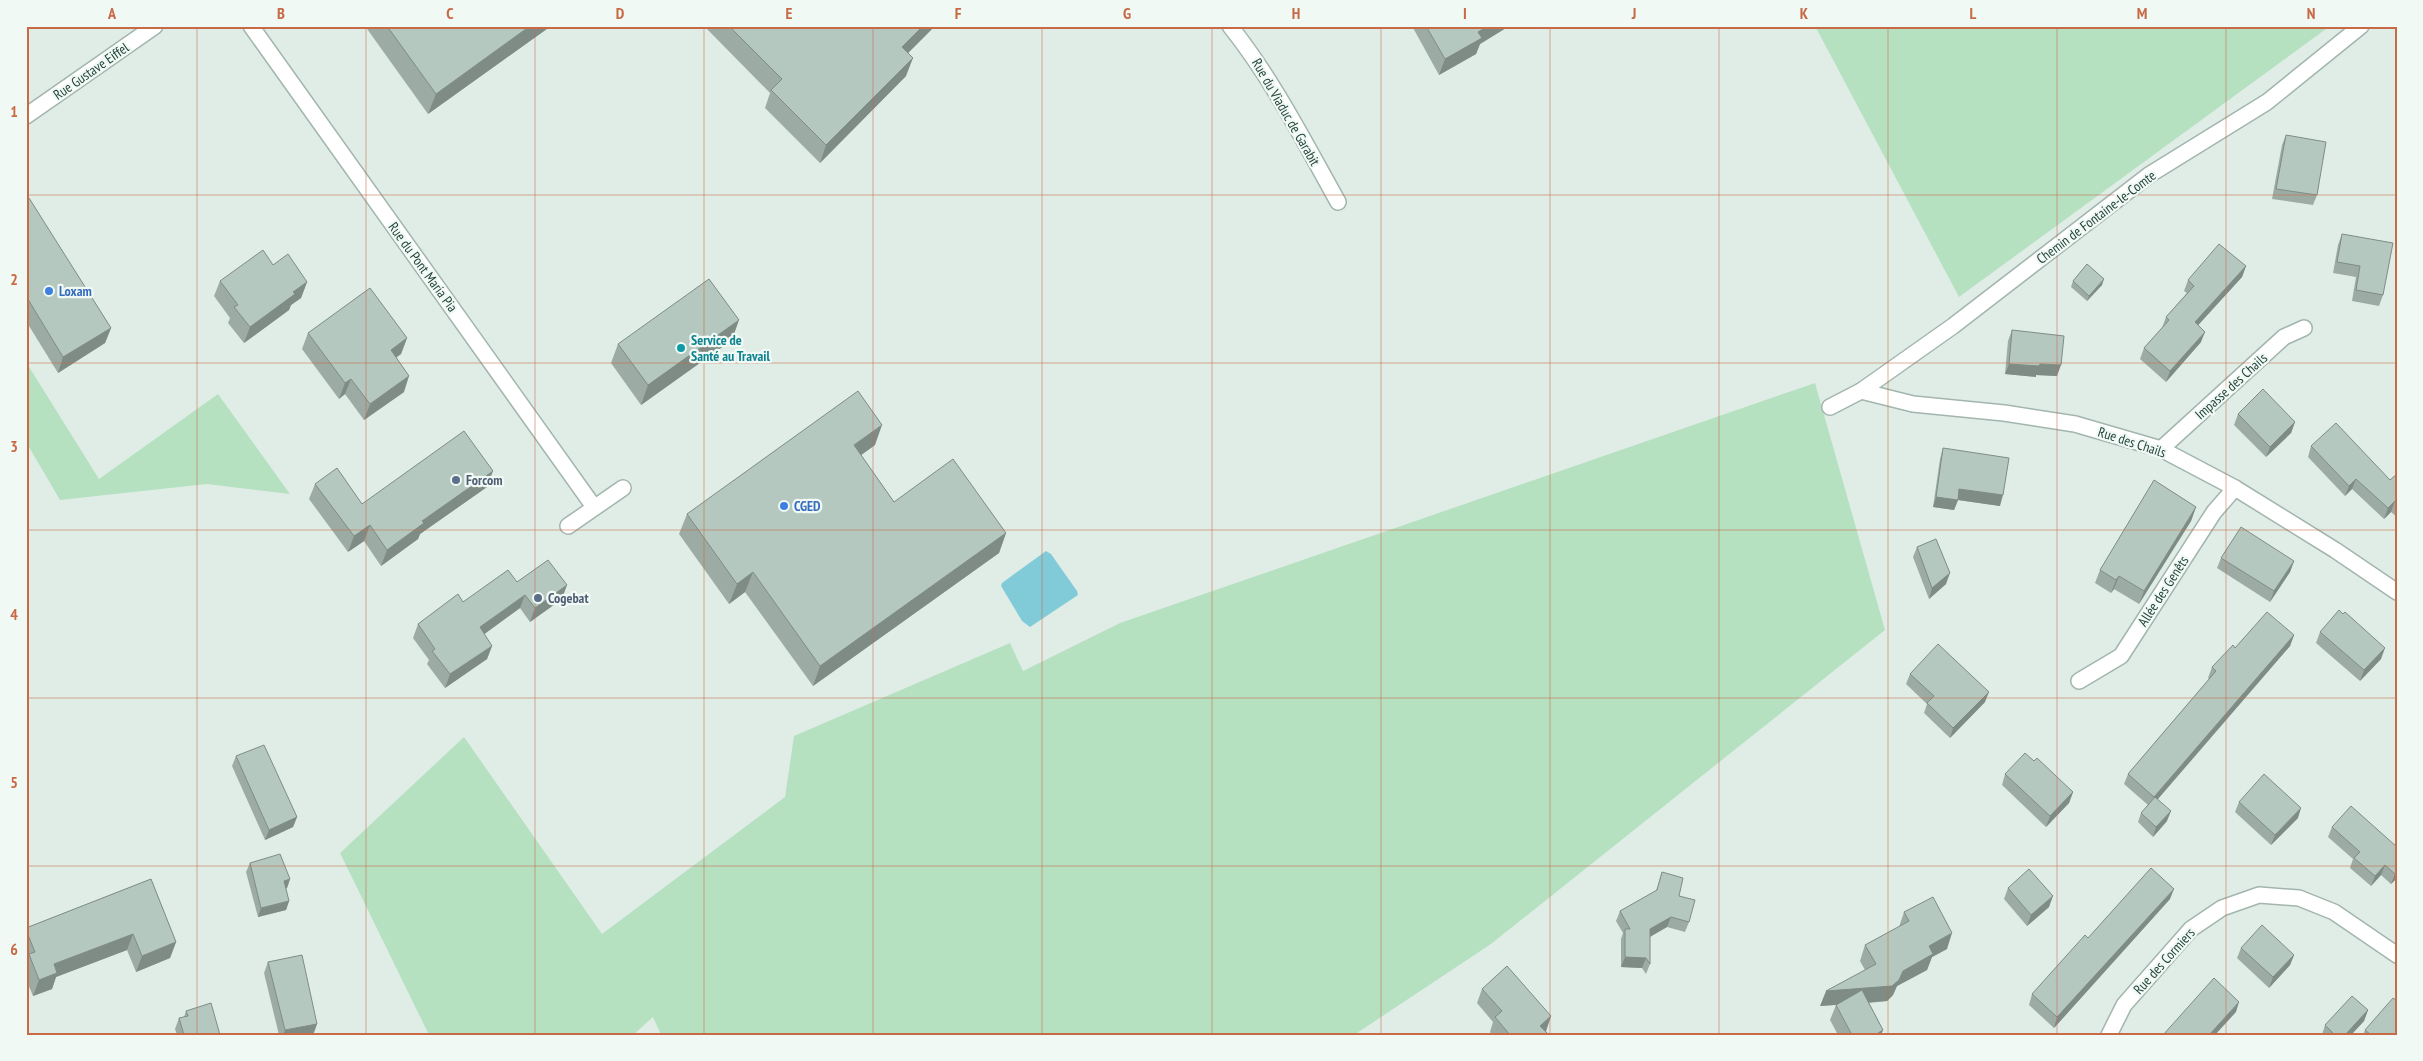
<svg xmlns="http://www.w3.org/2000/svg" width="2423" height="1061" font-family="'PT Sans Narrow',sans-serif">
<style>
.green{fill:#b6e1c1}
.water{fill:#81cbd9}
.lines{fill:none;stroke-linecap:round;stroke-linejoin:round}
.minor-casing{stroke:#a2b5ae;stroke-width:18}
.minor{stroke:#fff;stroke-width:15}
.wall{fill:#9caca5}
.shaded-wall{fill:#7f8c86}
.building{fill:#b5c8c0;stroke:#7f8c86}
.grid{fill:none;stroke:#c76a46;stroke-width:1;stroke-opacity:0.55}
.shop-dot{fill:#3f7fe0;stroke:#f1f9f5;stroke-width:2}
.culture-dot{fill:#0f9aa8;stroke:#f1f9f5;stroke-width:2}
.service-dot{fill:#5c6f8a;stroke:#f1f9f5;stroke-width:2}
.labels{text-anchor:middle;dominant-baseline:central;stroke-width:4.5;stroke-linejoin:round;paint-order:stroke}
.street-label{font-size:14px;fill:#1e3f36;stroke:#f1f9f5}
.shop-label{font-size:14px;font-weight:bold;fill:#366cbe;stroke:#f1f9f5;text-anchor:start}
.culture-label{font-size:14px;font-weight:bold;fill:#0d838f;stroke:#f1f9f5;text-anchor:start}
.service-label{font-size:14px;font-weight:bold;fill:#4e5e75;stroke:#f1f9f5;text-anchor:start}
.neatline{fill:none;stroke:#c76a46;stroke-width:2}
.grid-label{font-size:16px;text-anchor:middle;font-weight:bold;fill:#c76a46}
</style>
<rect width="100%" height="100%" fill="#e0ede7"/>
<g class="green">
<polygon points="1815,26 2330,26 1959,297"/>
<polygon points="26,362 99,479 218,394 290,494 207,484 60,500 26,442"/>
<polygon points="1815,383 1885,630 1491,944 1354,1035 661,1035 653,1017 633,1035 429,1035 340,853 464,737 602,934 785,797 794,736 1010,643 1023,671 1120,623"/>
</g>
<polygon class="water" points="1046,551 1051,554 1077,591 1078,595 1030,627 1022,621 1001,586 1002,583"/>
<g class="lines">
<defs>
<g id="minor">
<polyline points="251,26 594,507"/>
<path d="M1230,26c43,54 74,115 108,176"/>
<polyline points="26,116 155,26"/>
<polyline points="1861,391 1913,404 2004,413 2075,424 2161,449 2235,488 2335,550 2397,592"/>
<polyline points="1830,407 1861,391 1953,326 2149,175 2267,102 2361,26"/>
<polyline points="2161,449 2284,337 2304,328"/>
<polyline points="568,526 623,488"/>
<polyline points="2079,681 2121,656 2214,512 2235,488"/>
<polyline points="2109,1035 2124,1005 2191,929 2222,908 2259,895 2299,898 2334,912 2397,955"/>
</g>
</defs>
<use href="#minor" class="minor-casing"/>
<use href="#minor" class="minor"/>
</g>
<g class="wall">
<polygon points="365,26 551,26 428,114"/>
<polygon points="708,26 935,26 908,53 906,76 820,163 765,108 770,93 707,29"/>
<polygon points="1412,26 1507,26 1506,28 1480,44 1476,54 1439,75"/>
<polygon points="2286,135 2317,195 2313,205 2272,199 2282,145"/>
<polygon points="26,200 111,328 105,343 58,373 26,321"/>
<polygon points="2342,234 2383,295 2379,306 2352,301 2356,277 2333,273 2338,245"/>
<polygon points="273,265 307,282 301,298 291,305 289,310 244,343 228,323 230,318 214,296 220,281"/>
<polygon points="2246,266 2242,277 2198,325 2201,342 2166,382 2140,359 2144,348 2162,328 2166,317 2187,293 2184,291 2188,280"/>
<polygon points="2073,281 2102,285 2087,301 2071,287"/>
<polygon points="2012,330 2057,376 2036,375 2036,377 2005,374 2008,341"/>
<polygon points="308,333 407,338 401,354 396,357 404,392 364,420 345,394 339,399 302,349"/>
<polygon points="732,340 641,405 611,363 618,344"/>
<polygon points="2238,414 2295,422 2291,433 2266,457 2234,425"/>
<polygon points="875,445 861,455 894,502 1006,533 999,553 813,686 745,592 729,604 679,534 687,514"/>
<polygon points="2311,446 2390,480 2397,474 2397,517 2391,512 2384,519 2352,489 2345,496 2308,457"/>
<polygon points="1943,448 2000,506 1958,500 1954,510 1933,507 1940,459"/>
<polygon points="315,484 362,504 487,487 420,534 418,539 381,566 364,541 348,552 309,499"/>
<polygon points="2196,507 2191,521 2139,604 2114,589 2111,593 2095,583 2100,570"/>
<polygon points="1917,547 1946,584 1929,599 1913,557"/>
<polygon points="2221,558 2294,561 2290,572 2270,602 2217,568"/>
<polygon points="517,582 562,599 530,622 520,608 484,634 492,646 487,659 445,688 427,664 429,660 413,638 418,624 463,602"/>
<polygon points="2320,632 2381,659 2360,681 2316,643"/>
<polygon points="2294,635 2290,646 2158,799 2167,821 2153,837 2138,822 2141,813 2148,805 2124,784 2128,774 2209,679 2208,678 2212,667 2235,648"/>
<polygon points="1910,674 1985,702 1950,738 1924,713 1927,704 1906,684"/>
<polygon points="236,756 297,817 293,827 265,840 232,766"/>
<polygon points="2034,761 2073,792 2069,803 2046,827 2002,785 2005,774"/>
<polygon points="2239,802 2298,818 2271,845 2235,812"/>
<polygon points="2332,827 2397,847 2397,878 2391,884 2381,875 2371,886 2350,868 2353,859 2328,837"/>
<polygon points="250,863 290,879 287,888 286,888 289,901 286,910 258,917 246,872"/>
<polygon points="1662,872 1679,896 1689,922 1685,932 1667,927 1650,937 1650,964 1646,974 1642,968 1621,967 1621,939 1623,933 1616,921 1620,911 1656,891"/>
<polygon points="151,879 176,942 170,958 136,972 127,950 56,977 52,989 33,996 26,979 26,928"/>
<polygon points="2008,888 2049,907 2027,926 2004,899"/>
<polygon points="2170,899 2054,1028 2029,1005 2032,994 2088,938"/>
<polygon points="1904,912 1947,949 1932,957 1927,970 1897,986 1893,995 1887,1001 1869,1003 1883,1030 1881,1035 1838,1035 1830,1020 1836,1005 1820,1006 1865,970 1860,961 1865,945 1899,927"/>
<polygon points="2241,948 2294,955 2290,965 2269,988 2237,958"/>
<polygon points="268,962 317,1024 313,1035 279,1035 264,973"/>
<polygon points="1482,989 1551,1016 1546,1031 1549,1035 1492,1035 1490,1032 1493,1022 1477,1003"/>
<polygon points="2368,1010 2364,1021 2351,1035 2322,1035 2325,1025"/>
<polygon points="186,1011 220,1035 177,1035 175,1029 179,1018 184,1017"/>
<polygon points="2365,1030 2397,1035 2363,1035"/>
</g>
<g class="shaded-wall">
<polygon points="530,26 551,26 428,114 436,94"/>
<polygon points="923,26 935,26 895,66 902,47"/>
<polygon points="1488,26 1507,26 1506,28 1480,44 1476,54 1439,75 1445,59 1478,32"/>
<polygon points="913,58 906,76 820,163 826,145"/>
<polygon points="2246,266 2242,277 2191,333 2195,322"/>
<polygon points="2104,279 2102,285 2087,301 2089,296"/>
<polygon points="307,282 301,298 291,305 289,310 244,343 250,327 293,292"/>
<polygon points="739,320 732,340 641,405 648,385"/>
<polygon points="111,328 105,343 58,373 63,357"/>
<polygon points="2205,332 2201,342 2166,382 2170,371"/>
<polygon points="407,338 401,354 385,366 391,350"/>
<polygon points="2009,364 2040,364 2061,365 2057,376 2036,375 2036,377 2005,374"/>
<polygon points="409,376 404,392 364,420 370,404"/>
<polygon points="351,379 345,394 339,399 345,383"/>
<polygon points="2295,422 2291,433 2266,457 2270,447"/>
<polygon points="882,425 875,445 846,466 854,445"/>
<polygon points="493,471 487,487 420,534 418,539 381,566 387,550 422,521"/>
<polygon points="2356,479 2352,489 2345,496 2349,486"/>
<polygon points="1959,489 2003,495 2000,506 1958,500 1954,510 1933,507 1936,497"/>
<polygon points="2395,501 2391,512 2384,519 2388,508"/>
<polygon points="2196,507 2191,521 2139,604 2144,591"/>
<polygon points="370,525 364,541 348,552 354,536"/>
<polygon points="1006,533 999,553 813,686 820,666"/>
<polygon points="2294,561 2290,572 2270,602 2274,591"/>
<polygon points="753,572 745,592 729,604 737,584"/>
<polygon points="1950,573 1946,584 1929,599 1932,588"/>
<polygon points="2119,576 2114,589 2111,593 2116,580"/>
<polygon points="567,585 562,599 530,622 535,608"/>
<polygon points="525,595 520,608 475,641 480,627"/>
<polygon points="2294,635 2290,646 2150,808 2154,797"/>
<polygon points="492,646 487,659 445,688 450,674"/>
<polygon points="2385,648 2381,659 2360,681 2364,670"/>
<polygon points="1989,692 1985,702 1950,738 1953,728"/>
<polygon points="2073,792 2069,803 2046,827 2050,816"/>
<polygon points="2301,808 2298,818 2271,845 2275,835"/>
<polygon points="2171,811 2167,821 2153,837 2156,827"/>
<polygon points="297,817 293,827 265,840 269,830"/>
<polygon points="2385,865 2381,875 2371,886 2375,876"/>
<polygon points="2397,872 2397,878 2391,884 2395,874"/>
<polygon points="290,879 287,888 281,890 284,881"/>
<polygon points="2174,889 2170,899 2054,1028 2057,1017"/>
<polygon points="2053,896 2049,907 2027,926 2031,915"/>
<polygon points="289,901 286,910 258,917 261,908"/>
<polygon points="1671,917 1667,927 1646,939 1650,929"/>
<polygon points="1952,933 1947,949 1932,957 1927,970 1897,986 1893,995 1887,1001 1820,1006 1826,991 1903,971 1929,946"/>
<polygon points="133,934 127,950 56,977 52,989 33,996 39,980 54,964"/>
<polygon points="176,942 170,958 136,972 142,956"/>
<polygon points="2294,955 2290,965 2269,988 2273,977"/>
<polygon points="1625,957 1646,958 1642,968 1621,967"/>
<polygon points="2239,1002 2236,1012 2215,1035 2209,1035"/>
<polygon points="2368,1010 2364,1021 2351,1035 2345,1035"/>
<polygon points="1551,1016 1546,1031 1541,1035 1540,1026"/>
<polygon points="317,1024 313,1035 283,1035 285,1030"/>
<polygon points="1883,1030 1881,1035 1875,1035"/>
</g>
<g class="building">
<polygon points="387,26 530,26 436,94"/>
<polygon points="729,26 923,26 902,47 913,58 826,145 771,90 782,79"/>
<polygon points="1426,26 1488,26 1478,32 1482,38 1445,59"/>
<polygon points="2286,135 2326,142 2317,195 2276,189"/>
<polygon points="29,198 111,328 63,357 26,296 26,200"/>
<polygon points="2342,234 2393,243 2383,295 2356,290 2360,266 2337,262"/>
<polygon points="2219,244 2246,266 2195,322 2205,332 2170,371 2144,348 2169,320 2166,317 2194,286 2188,280"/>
<polygon points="263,250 273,265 288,254 307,282 293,292 295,294 250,327 234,307 238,305 220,281"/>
<polygon points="2087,264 2104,279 2089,296 2073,281"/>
<polygon points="709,279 739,320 648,385 618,344"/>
<polygon points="370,288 407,338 391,350 409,376 370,404 351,379 345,383 308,333"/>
<polygon points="2012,330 2064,336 2061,365 2040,364 2039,366 2009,364"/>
<polygon points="2263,389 2295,422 2270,447 2238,414"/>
<polygon points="858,391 882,425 854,445 894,502 953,459 1006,533 820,666 753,572 737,584 687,514"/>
<polygon points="2336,423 2390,480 2397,474 2397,503 2395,501 2388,508 2356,479 2349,486 2311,446"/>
<polygon points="464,431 493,471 422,521 424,523 387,550 370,525 354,536 315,484 337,468 362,504"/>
<polygon points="1943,448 2009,458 2003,495 1959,489 1958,500 1936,497"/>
<polygon points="2154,480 2196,507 2144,591 2119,576 2116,580 2100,570"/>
<polygon points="2241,527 2294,561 2274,591 2221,558"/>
<polygon points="1936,539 1950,573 1932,588 1917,547"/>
<polygon points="548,560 567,585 535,608 525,595 480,627 492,646 450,674 432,651 435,649 418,624 458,594 463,602 508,570 517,582"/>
<polygon points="2339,610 2343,614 2345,612 2385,648 2364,670 2320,632"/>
<polygon points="2267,612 2294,635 2154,797 2128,774 2216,671 2212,667 2233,645 2235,648"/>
<polygon points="1938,644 1989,692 1953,728 1927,703 1934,696 1910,674"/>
<polygon points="264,745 297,817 269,830 236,756"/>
<polygon points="2025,753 2034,761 2037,758 2073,792 2050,816 2005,774"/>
<polygon points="2264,774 2301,808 2275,835 2239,802"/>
<polygon points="2155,797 2171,811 2156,827 2141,813"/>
<polygon points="2351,806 2397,847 2397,872 2395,874 2385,865 2375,876 2354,858 2360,852 2332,827"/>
<polygon points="280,854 290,879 284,881 289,901 261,908 250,863"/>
<polygon points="2151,868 2174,889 2057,1017 2032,994 2085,935 2088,938"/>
<polygon points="2029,869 2053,896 2031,915 2008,888"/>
<polygon points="1662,872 1683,878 1679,896 1695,900 1689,922 1671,917 1650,929 1650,964 1646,958 1625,957 1625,929 1630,929 1620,911 1657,890"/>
<polygon points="151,879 176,942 142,956 133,934 54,964 57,973 39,980 29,954 35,952 26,930 26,928"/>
<polygon points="1933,897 1952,933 1929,946 1933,954 1903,971 1899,980 1892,986 1826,991 1876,964 1865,945 1909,921 1904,912"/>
<polygon points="2262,925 2294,955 2273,977 2241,948"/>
<polygon points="302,955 317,1024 285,1030 268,962"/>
<polygon points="1507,966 1551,1016 1540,1026 1549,1035 1510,1035 1495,1017 1502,1011 1482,989"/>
<polygon points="2214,978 2239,1002 2209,1035 2163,1035"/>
<polygon points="1862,990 1883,1030 1875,1035 1852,1035 1836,1005"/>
<polygon points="2352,996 2368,1010 2345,1035 2335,1035 2325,1025"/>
<polygon points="2393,998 2397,1001 2397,1035 2371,1035 2365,1030"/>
<polygon points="211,1003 220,1035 184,1035 179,1018 188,1016 186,1011"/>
</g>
<path class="grid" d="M197,26v1009M366,26v1009M535,26v1009M704,26v1009M873,26v1009M1042,26v1009M1212,26v1009M1381,26v1009M1550,26v1009M1719,26v1009M1888,26v1009M2057,26v1009M2226,26v1009M26,195h2371M26,363h2371M26,530h2371M26,698h2371M26,866h2371"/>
<g class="shop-dot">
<circle cx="49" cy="291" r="5"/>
<circle cx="784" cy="506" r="5"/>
</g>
<circle class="culture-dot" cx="681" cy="348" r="5"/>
<g class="service-dot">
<circle cx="456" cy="480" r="5"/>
<circle cx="538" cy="598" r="5"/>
</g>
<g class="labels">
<g class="street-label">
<text transform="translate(91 71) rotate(-35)">Rue Gustave Eiffel</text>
<text transform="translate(1286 112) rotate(60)">Rue du Viaduc de Garabit</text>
<text transform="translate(2096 217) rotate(-37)">Chemin de Fontaine-le-Comte</text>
<text transform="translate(423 267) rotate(54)">Rue du Pont Maria Pia</text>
<text transform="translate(2231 386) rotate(-42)">Impasse des Chails</text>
<text transform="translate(2132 442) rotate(18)">Rue des Chails</text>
<text transform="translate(2163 591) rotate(-57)">Allée des Genêts</text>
<text transform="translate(2164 961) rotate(-48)">Rue des Cormiers</text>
</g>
<g class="shop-label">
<text x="59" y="291">Loxam</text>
<text x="794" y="506">CGED</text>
</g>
<g class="culture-label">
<text x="691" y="340">Service de<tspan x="691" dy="16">Santé au Travail</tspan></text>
</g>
<g class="service-label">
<text x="466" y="480">Forcom</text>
<text x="548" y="598">Cogebat</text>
</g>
</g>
<rect width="2423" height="1061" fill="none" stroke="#f1f9f5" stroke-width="55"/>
<rect x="28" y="28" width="2368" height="1006" class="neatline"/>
<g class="grid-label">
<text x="112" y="19">A</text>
<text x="281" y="19">B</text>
<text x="450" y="19">C</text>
<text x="620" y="19">D</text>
<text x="789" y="19">E</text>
<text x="958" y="19">F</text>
<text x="1127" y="19">G</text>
<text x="1296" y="19">H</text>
<text x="1465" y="19">I</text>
<text x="1634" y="19">J</text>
<text x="1804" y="19">K</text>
<text x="1973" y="19">L</text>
<text x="2142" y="19">M</text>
<text x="2311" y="19">N</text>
<text x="14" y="117">1</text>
<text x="14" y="285">2</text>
<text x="14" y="452">3</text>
<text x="14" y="620">4</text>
<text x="14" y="788">5</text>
<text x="14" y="955">6</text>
</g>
</svg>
